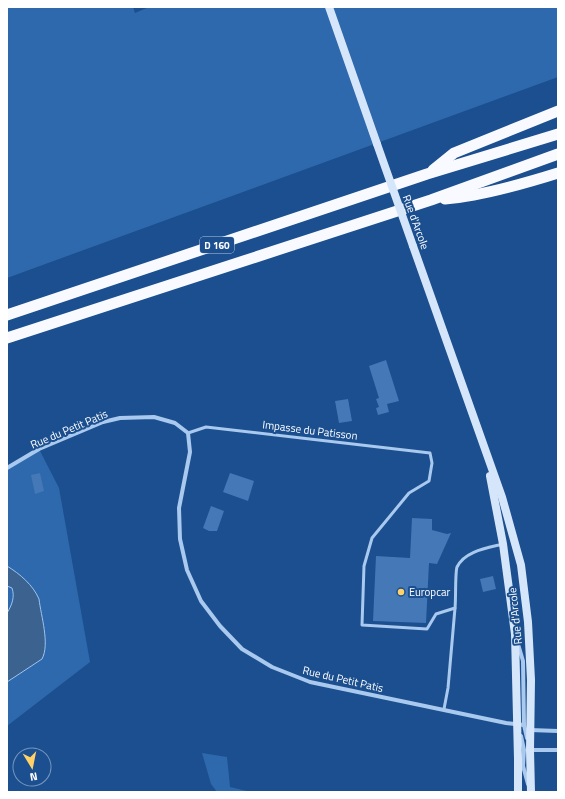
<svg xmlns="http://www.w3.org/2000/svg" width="565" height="799" font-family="'Titillium Web',sans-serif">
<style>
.green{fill:#2e69ad}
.water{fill:#3c6290;stroke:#9cc4f0}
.building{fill:#4478b7}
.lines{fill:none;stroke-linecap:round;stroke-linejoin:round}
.service{stroke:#a9c9ee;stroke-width:3}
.minor{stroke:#a9c9ee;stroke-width:4}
.secondary{stroke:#d6e6fa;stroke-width:8}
.trunk{stroke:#f8faff;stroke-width:11}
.secondary-bridge{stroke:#d6e6fa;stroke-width:8}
.poi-dot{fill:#ffd166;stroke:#1b4f8f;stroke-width:1.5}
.labels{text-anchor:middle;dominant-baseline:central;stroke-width:4;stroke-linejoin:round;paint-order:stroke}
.shield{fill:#1b4f8f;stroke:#bbcadd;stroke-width:1}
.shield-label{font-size:10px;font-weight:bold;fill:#fff}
.street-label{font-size:11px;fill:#fff;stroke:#1b4f8f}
.poi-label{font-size:11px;fill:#fff;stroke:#1b4f8f;text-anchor:start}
</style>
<rect width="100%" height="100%" fill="#1b4f8f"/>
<g class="green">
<polygon points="7,7 133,7 135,13 149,7 558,7 558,77 7,278"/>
<polygon points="39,449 59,488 90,662 7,726 7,469"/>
<polygon points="202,753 227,757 230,787 251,792 217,792 211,784"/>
</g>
<path class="water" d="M7,566c13,8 26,19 32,33 2,17 11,45 3,60l-35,23v-69c5,-8 8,-16 5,-25l-5,-2z"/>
<g class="building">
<polygon points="386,360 399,401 387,404 389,412 378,415 376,408 379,407 376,399 379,398 369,366"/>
<polygon points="348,399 352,421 339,423 335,401"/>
<polygon points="40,473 44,491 35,494 31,475"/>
<polygon points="230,473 254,481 248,501 223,492"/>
<polygon points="211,506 224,511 217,531 209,531 203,528"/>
<polygon points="412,518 432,519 432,530 447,534 451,533 437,564 429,563 426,623 373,621 376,556 410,558"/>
<polygon points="493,576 496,589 483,592 480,579"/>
</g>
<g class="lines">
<g class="service">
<path d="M188,433l18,-6 224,26 2,10 -3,18 -20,12 -37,45 -8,28 -2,59 65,4 9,-15 19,-6c1,-8 0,-35 2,-41 8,-16 30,-19 46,-23"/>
<polyline points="444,709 448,688 455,608"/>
</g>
<g class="minor">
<polyline points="7,468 39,449 103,422 120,418 154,417 175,423 188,433 190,452 179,508 180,539 187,570 201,601 220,626 242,649 272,667 310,682 506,723 524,725"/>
<polyline points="518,644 523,661 524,725 527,738"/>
<polyline points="530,730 558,731"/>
<polyline points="521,736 524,750 523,766 528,784"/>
<polyline points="530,749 530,750 558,750"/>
</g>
<g class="secondary">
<polyline points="329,7 377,144"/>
<polyline points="413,246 502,497 521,565 528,622 531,680 530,750 531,792"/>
<polyline points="490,476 503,544 515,634 518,759 518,792"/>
</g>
<g class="trunk">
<polyline points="433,170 454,153 558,111"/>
<path d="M445,199c37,-3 78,-15 113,-26"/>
<polyline points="7,315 427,174 558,134"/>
<polyline points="7,338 431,200 558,154"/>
</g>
<polyline class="secondary-bridge" points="377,144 413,246"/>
</g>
<circle class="poi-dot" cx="401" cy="592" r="4"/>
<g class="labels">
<rect class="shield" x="200" y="237" width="34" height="16" rx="3"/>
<g class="shield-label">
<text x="217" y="245">D 160</text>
</g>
<g class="street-label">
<text transform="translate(416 222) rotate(70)">Rue d'Arcole</text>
<text transform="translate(69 429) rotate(-23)">Rue du Petit Patis</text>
<text transform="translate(310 430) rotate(7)">Impasse du Patisson</text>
<text transform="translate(515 616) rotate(-96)">Rue d'Arcole</text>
<text transform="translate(343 679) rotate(13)">Rue du Petit Patis</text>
</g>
<g class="poi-label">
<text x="409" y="592">Europcar</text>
</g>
</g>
<rect width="565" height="799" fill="none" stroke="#ffffff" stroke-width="16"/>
<g transform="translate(32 767) rotate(170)"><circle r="19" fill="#1b4f8f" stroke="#7695bc"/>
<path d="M0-3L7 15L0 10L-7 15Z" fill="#ffd166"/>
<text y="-6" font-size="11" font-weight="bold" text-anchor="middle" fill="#ffffff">N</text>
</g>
</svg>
